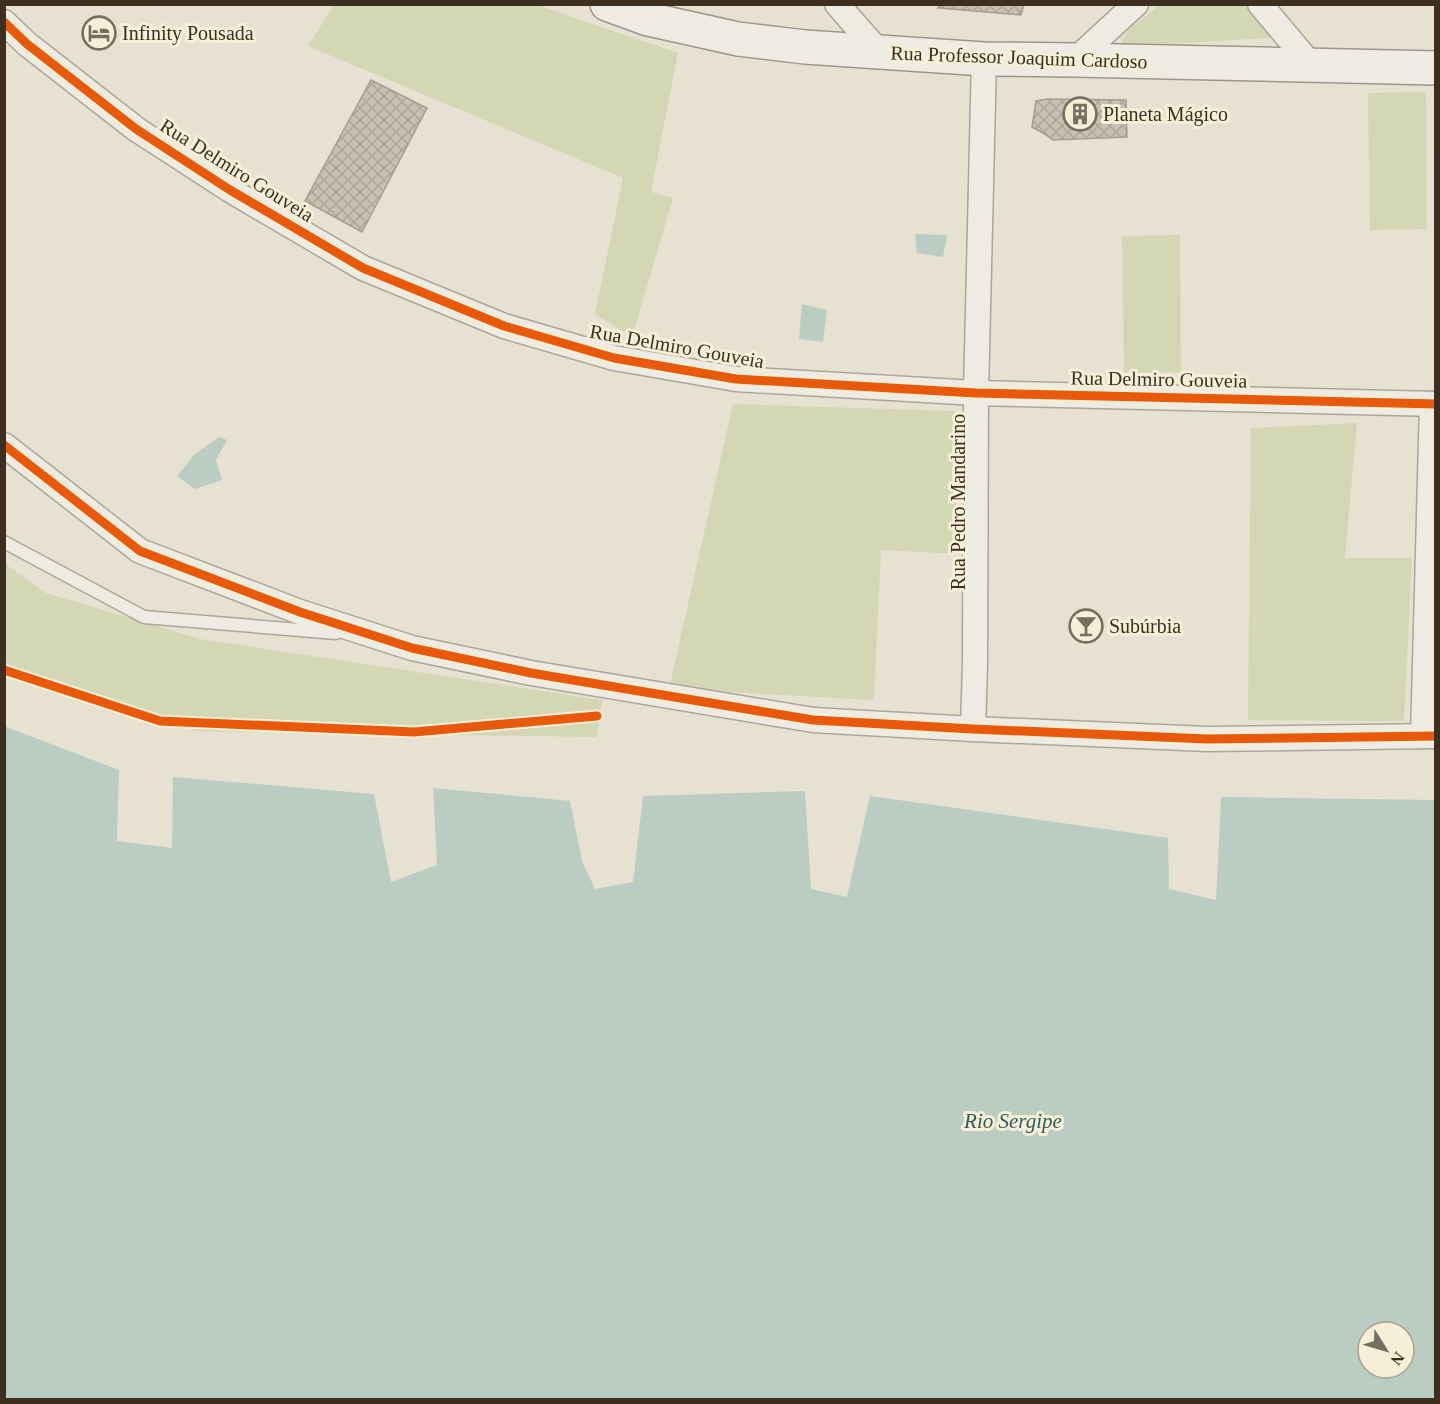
<svg xmlns="http://www.w3.org/2000/svg" width="1440" height="1404" font-family="Georgia,serif">
<style>
.green{fill:#d4d7b3}
.water{fill:#bbccc3;fill-rule:evenodd}
.building{fill:url(#building-cross-hatch);stroke:#a79d90;stroke-width:1.5}
.lines{fill:none;stroke-linecap:round;stroke-linejoin:round}
.lane-casing{stroke:#aca699;stroke-width:15}
.street-casing{stroke:#aca699;stroke-width:27}
.secondary-casing{stroke:#9c968a;stroke-width:36}
.lane{stroke:#eeebe2;stroke-width:12}
.street{stroke:#eeebe2;stroke-width:24}
.secondary{stroke:#eeebe2;stroke-width:33}
.cycleway-casing{stroke:#f6efd8;stroke-width:13}
.cycleway{stroke:#e8590c;stroke-width:9}
.labels{text-anchor:middle;dominant-baseline:central;stroke-width:6;stroke-linejoin:round;paint-order:stroke}
.poi-label{font-size:20px;fill:#3c2f20;stroke:#f6efd8;text-anchor:start}
.street-label{font-size:20px;fill:#3c2f20;stroke:#f6efd8}
.water-label{font-size:21px;font-style:italic;fill:#305c5b;stroke:#f6efd8}
</style>
<defs>
<pattern id="building-cross-hatch" width="8" height="8" patternUnits="userSpaceOnUse" patternTransform="scale(1.5)"><rect width="8" height="8" fill="#cac0b2"/><path d="M0 0l8 8M0 8l8-8" fill="none" stroke="#aea599"/></pattern>
</defs>
<rect width="100%" height="100%" fill="#e6e1d1"/>
<g class="green">
<polygon points="534,4 678,53 651,192 673,198 632,337 595,314 623,178 308,46 334,5"/>
<polygon points="1161,4 1251,5 1285,37 1136,46 1128,46 1122,42 1129,29"/>
<polygon points="1426,92 1427,229 1370,230 1368,93"/>
<polygon points="1180,235 1181,372 1124,373 1122,236"/>
<polygon points="733,404 955,411 956,554 881,550 874,700 669,689"/>
<polygon points="1357,423 1345,558 1412,558 1404,721 1248,720 1251,428"/>
<polygon points="5,564 46,593 200,639 602,700 597,737 196,731 5,663"/>
</g>
<g class="water">
<polygon points="915,234 947,235 943,257 917,253"/>
<polygon points="802,304 827,310 823,342 799,339"/>
<polygon points="219,437 227,440 216,460 222,480 195,489 177,476 195,454"/>
<path d="M4,726l115,44 -2,71 55,7 1,-71 201,17 17,88 46,-17 -4,-77 137,13 12,60 13,28 38,-7 10,-86 162,-5 6,98 36,8 23,-101 298,42 1,51 47,11 5,-103 214,3v599h-1430zM1368,1332h36v36h-36z"/>
</g>
<g class="building">
<polygon points="942,4 1024,4 1021,15 938,8"/>
<polygon points="371,80 427,108 362,232 305,201"/>
<polygon points="1048,99 1126,100 1127,137 1053,140 1043,133 1032,127 1036,101"/>
</g>
<g class="lines">
<defs>
<polyline id="lane" points="4,542 144,617 336,633"/>
<g id="street">
<polyline points="837,4 879,52"/>
<polyline points="1260,4 1311,65"/>
<polyline points="4,22 27,44 136,129 230,190 363,268 504,326 614,358 736,379 976,393 1436,404"/>
<polyline points="1075,60 1136,4"/>
<polyline points="4,445 140,551 300,612 412,648 531,673 813,720 973,729 1207,739 1436,736"/>
<polyline points="973,729 975,664 976,393 984,59"/>
<polyline points="1423,736 1432,404"/>
</g>
<polyline id="secondary" points="607,4 648,19 738,39 805,47 984,59 1075,60 1436,68"/>
</defs>
<use href="#lane" class="lane-casing"/>
<use href="#street" class="street-casing"/>
<use href="#secondary" class="secondary-casing"/>
<use href="#lane" class="lane"/>
<use href="#street" class="street"/>
<use href="#secondary" class="secondary"/>
<defs>
<g id="cycleway">
<polyline points="4,22 27,44 136,129 230,190 363,268 504,326 614,358 736,379 976,393 1436,404"/>
<polyline points="4,445 140,551 300,612 412,648 531,673 813,720 973,729 1207,739 1436,736"/>
<polyline points="4,670 160,721 414,732 597,716"/>
</g>
</defs>
<use href="#cycleway" class="cycleway-casing"/>
<use href="#cycleway" class="cycleway"/>
</g>
<defs>
<symbol id="hotel-ring" viewBox="-11 -11 22 22"><circle r="9.5" fill="#f6efd8" stroke="#786d5e" stroke-width="1.5"/><path d="M-6-4.5h1.5V1H6V5H4.5V3h-9V5H-6ZM-4 0a1.8 1.8 0 1 1 3.6 0ZM.5 0V-2.5h3Q6-2.5 6 0Z" fill="#786d5e"/></symbol>
<symbol id="building-ring" viewBox="-11 -11 22 22"><circle r="9.5" fill="#f6efd8" stroke="#786d5e" stroke-width="1.5"/><path d="M-4-6H4V6H1V3H-1V6H-4ZM-2.5-4.3h1.7v1.8h-1.7ZM.8-4.3h1.7v1.8H.8ZM-2.5-1h1.7V.8h-1.7ZM.8-1h1.7V.8H.8Z" fill="#786d5e"/></symbol>
<symbol id="bar-ring" viewBox="-11 -11 22 22"><circle r="9.5" fill="#f6efd8" stroke="#786d5e" stroke-width="1.5"/><path d="M-6-5H6L.8 .8V4.5H3.5V6h-7V4.5H-.8V.8Z" fill="#786d5e"/></symbol>
</defs>
<g fill-rule="evenodd">
<use href="#hotel-ring" x="80" y="14" width="38" height="38"/>
<use href="#building-ring" x="1061" y="95" width="38" height="38"/>
<use href="#bar-ring" x="1067" y="607" width="38" height="38"/>
</g>
<g class="labels">
<g class="poi-label">
<text x="122" y="33">Infinity Pousada</text>
<text x="1103" y="114">Planeta Mágico</text>
<text x="1109" y="626">Subúrbia</text>
</g>
<g class="street-label">
<text transform="translate(1019 57) rotate(2)">Rua Professor Joaquim Cardoso</text>
<text transform="translate(237 170) rotate(32)">Rua Delmiro Gouveia</text>
<text transform="translate(677 346) rotate(10)">Rua Delmiro Gouveia</text>
<text transform="translate(1159 379) rotate(1)">Rua Delmiro Gouveia</text>
<text transform="translate(958 502) rotate(-90)">Rua Pedro Mandarino</text>
</g>
<g class="water-label">
<text x="1013" y="1121">Rio Sergipe</text>
</g>
</g>
<rect width="1440" height="1404" fill="none" stroke="#3c2f20" stroke-width="12"/>
<g transform="translate(1386 1350) rotate(127)"><circle r="28" fill="#f6efd8" stroke="#aca28e" stroke-width="1.5"/>
<path d="M0-4.5L10 22L0 15L-10 22Z" fill="#786d5e"/>
<text y="-9" font-size="16" font-weight="bold" text-anchor="middle" fill="#3c2f20">N</text>
</g>
</svg>
